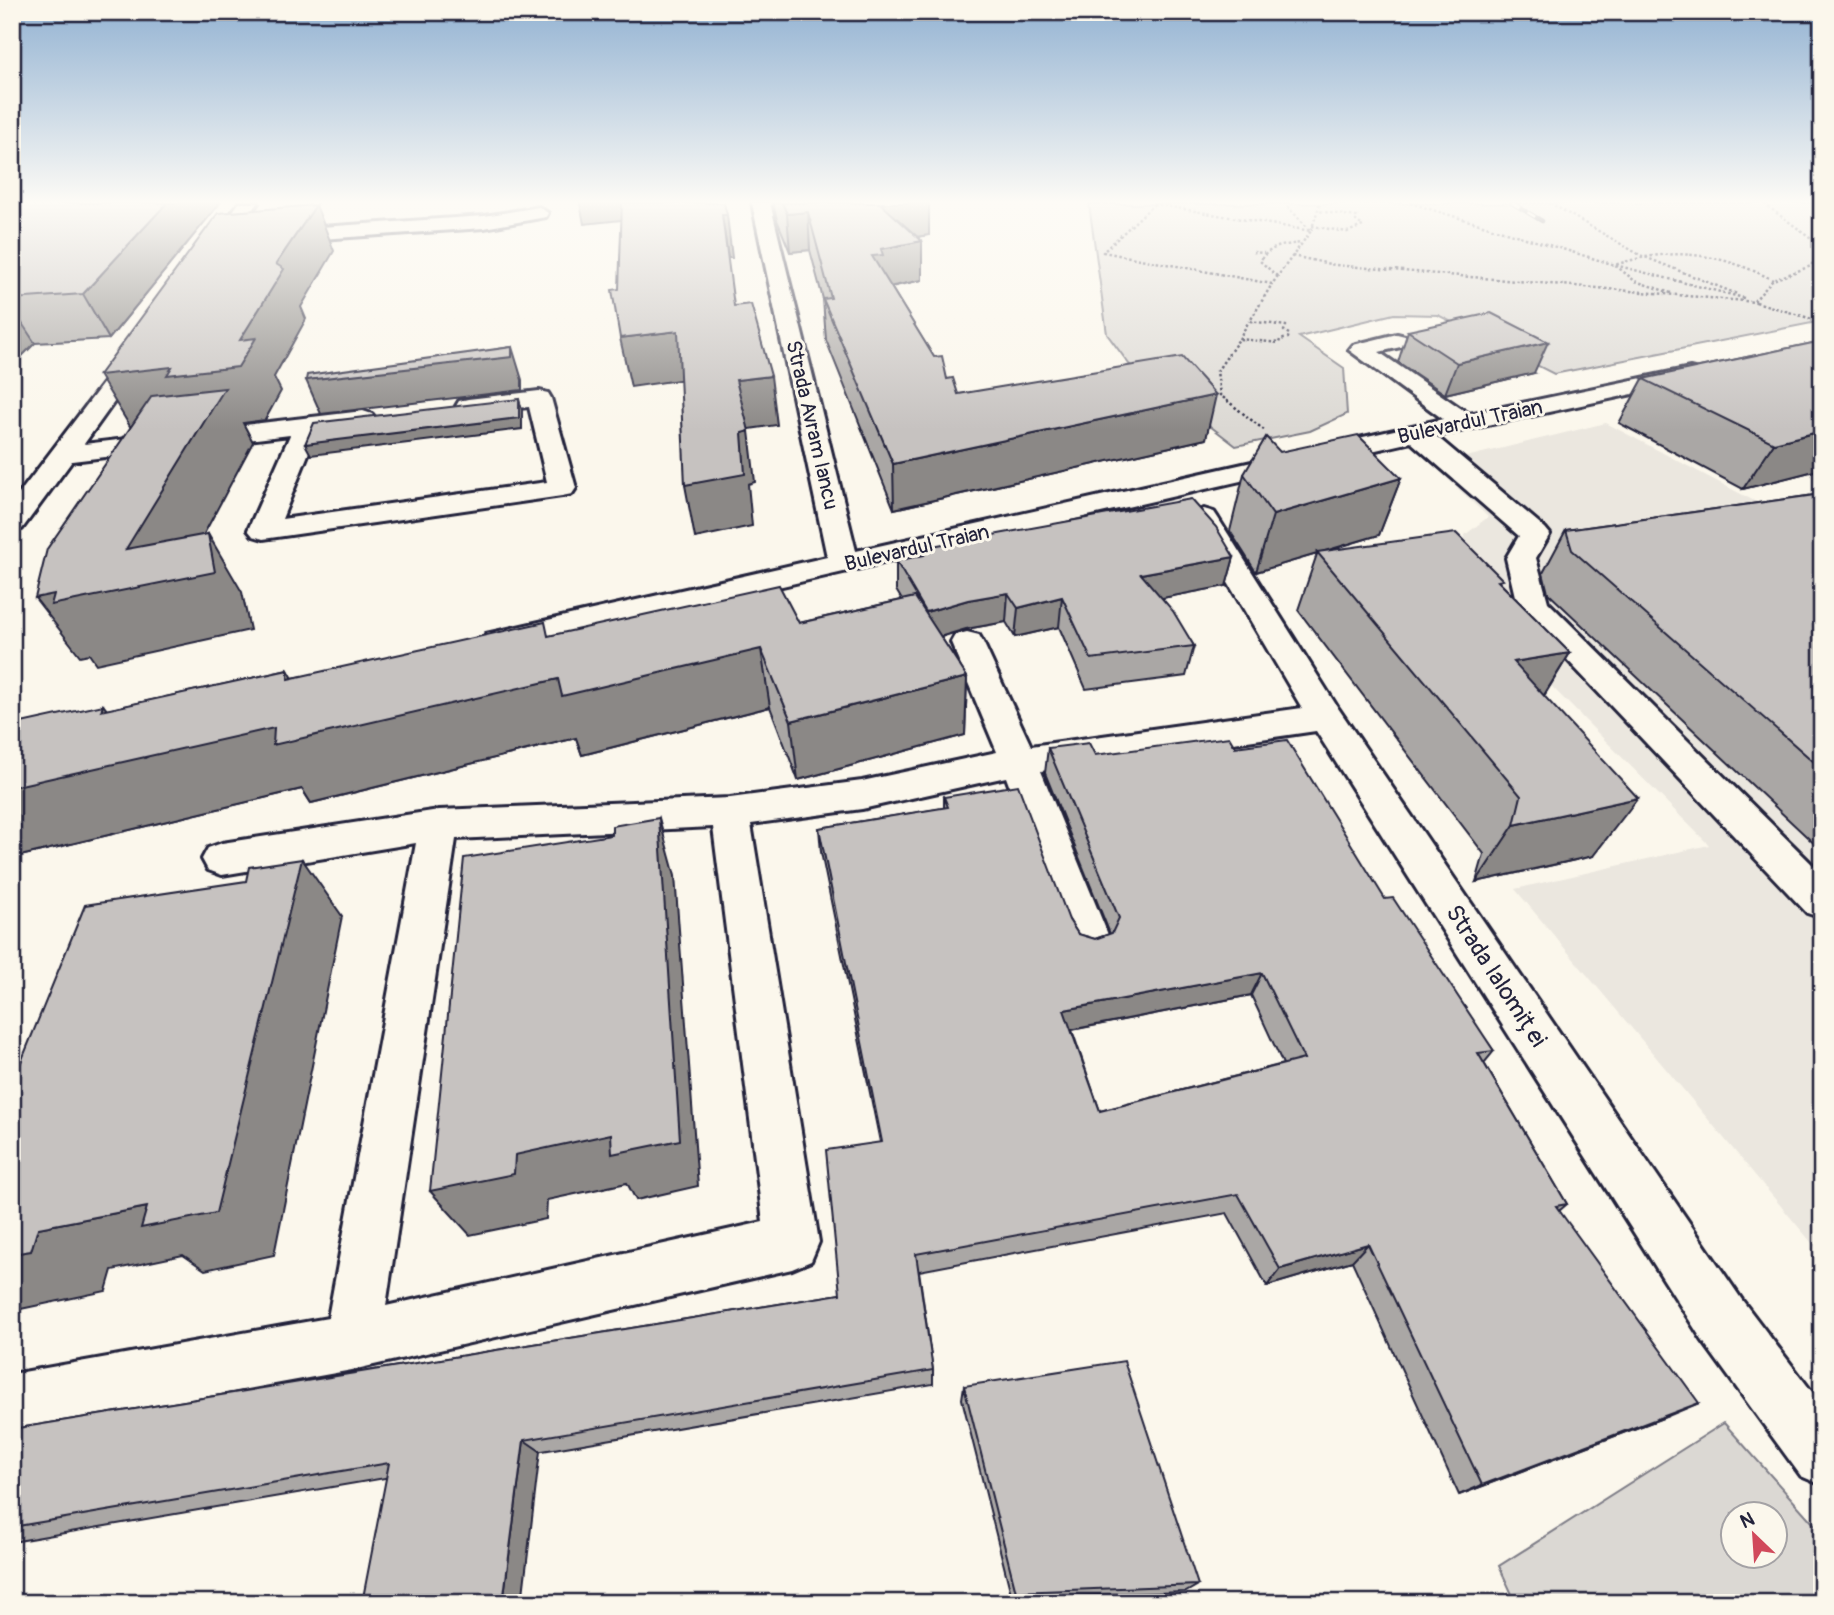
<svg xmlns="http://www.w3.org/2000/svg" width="1834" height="1615" font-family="Pangolin,sans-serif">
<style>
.built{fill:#ebe7df}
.green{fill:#dbd8d3;stroke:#7e7d87;stroke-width:2;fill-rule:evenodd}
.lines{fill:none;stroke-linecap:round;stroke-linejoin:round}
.minor-casing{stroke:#22223b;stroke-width:6}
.path{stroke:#22223b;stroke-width:2.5;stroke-dasharray:2.5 2.5;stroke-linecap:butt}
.minor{fill:#fbf7ec;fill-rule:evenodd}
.rail-casing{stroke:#22223b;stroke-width:4.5}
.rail{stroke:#fbf7ec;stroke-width:2.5;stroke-dasharray:9;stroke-linecap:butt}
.wall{fill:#aaa7a5;stroke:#22223b;stroke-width:2;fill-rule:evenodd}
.shaded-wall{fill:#8b8886;stroke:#22223b;stroke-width:2}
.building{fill:#c6c2c0;stroke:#22223b;stroke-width:2;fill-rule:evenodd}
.labels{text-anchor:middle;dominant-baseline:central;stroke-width:6;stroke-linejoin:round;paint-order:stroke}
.far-street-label{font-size:21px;fill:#22223b;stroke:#fbf7ec}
.street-label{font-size:24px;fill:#22223b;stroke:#fbf7ec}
</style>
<rect width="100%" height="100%" fill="#fbf7ec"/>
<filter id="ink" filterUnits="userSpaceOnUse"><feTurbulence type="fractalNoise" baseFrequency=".0143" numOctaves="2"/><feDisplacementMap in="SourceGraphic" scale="14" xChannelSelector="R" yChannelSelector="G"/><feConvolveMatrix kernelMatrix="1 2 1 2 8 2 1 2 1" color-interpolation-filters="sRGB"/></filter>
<g filter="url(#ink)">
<polygon class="built" points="1606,423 1800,525 1822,522 1822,1255 1515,889 1709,845 1464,598 1465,535 1488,517 1433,465"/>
<g class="green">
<polygon points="1822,203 1822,321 1554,374 1438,315 1394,314 1299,337 1344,368 1347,414 1310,431 1236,446 1129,364 1107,334 1089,204"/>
<path d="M1724,1423l98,110v70h-306l-17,-37zM1732,1514h42v42h-42z"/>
</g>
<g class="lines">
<defs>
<g id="minor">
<polygon points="239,203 258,203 220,256 206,256 203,252"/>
<polygon points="752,203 770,203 856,551 1443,419 1349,350 1353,345 1397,334 1405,336 1408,341 1405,346 1379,352 1469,414 1690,368 1698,370 1702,375 1698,380 1436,436 1545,528 1550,534 1536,558 1548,602 1822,874 1822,918 1807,913 1522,612 1517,605 1506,558 1519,536 1411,442 498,651 486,648 482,641 486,634 827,557"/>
<polygon points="539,207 548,213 546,217 484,228 276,242 266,236 276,230 484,216"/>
<polygon points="141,342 149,344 152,349 84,444 363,411 372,414 376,419 372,424 317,432 282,519 547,482 529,407 468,413 459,411 456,406 459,401 468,399 539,391 548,393 551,398 576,488 572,494 562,496 263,539 253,536 248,530 290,435 72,461 22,529 12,532 12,503 133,344"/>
<path d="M1204,509l10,3 4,6 120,190 404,592 80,105v80l-21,-9 -99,-136 -386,-609 -275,40 70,171 -7,13 -15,5 -15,-5 -7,-13 -61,-165 -144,32 -111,15 68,418 -8,19 -19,8 -440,101 -340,62v-58l316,-56 88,-475 -194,32 -14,-5 -6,-11 6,-11 14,-5 217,-33 291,-12 132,-17 135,-29 -46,-110 4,-7 12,-3 12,3 4,7 48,104 271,-38 -112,-190 4,-6zM713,827l50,395 -377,84 70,-467z"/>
</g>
</defs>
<use href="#minor" class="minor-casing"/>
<g class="path">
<polyline points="1284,203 1311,231 1320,203"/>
<polyline points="1410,203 1615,265 1744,298"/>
<polyline points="1550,203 1640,255 1737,294"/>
<polygon points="1154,204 1311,231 1272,284 1103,252"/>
<polyline points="1312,226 1347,232 1363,226 1356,221 1357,217 1318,211"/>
<polyline points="1253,252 1264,253"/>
<polyline points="1292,256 1335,265 1756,302"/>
<path d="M1277,276l-17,-15c9,-15 24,-16 41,-18"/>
<path d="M1671,293l-36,-12 -20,-16c56,-19 106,-12 158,15"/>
<polyline points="1754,301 1773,280 1811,266 1821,245 1763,203"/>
<polyline points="1756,302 1822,322"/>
<polyline points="1239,339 1249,321"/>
<polyline points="1264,430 1220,395 1217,371 1239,339 1279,343 1280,340 1288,338 1289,334 1284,331 1286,326 1250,321 1272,284"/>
</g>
<use href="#minor" class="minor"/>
<defs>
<polyline id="rail" points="1512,203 1542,221"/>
</defs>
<use href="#rail" class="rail-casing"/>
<use href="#rail" class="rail"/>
</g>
<g class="wall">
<polygon points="12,203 220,203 109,339 35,343 15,363 12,363"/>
<polygon points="773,203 929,203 929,235 917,237 922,280 891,287 947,379 958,394 1206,439 894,509 826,340 823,299 810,250 790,252 777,220"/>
<polygon points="1408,331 1534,373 1445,394 1398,362"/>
<polygon points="1822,341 1822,469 1743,489 1619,423 1643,379"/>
<polygon points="1280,452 1401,478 1379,535 1326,551 1501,584 1570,653 1544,696 1593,856 1476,882 1484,854 1298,610 1317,554 1256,572 1230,531 1244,474"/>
<polygon points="1822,494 1822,851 1548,593 1543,573 1566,530"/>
<polygon points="921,548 1234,557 1226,586 1162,598 1194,646 1186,676 1086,689 1059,627 1015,637 1006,622 966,629 941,637 967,677 965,735 798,780 770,707 582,755 576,738 311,803 302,789 12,858 103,705 107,710 288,670 292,678 550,636 799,623 902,600 896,590 896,561 921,556"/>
<path d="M1235,747l150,152 109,152 -10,12 83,141 -8,7 109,205 -209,79 -107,-234 -85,25 -40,-73 -308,58 14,99v14l-921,158v-113l828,-135 40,-152 -59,-290 -2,-24 125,-20v-11l125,123 9,14 17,5 15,-5 -65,-161 3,-25 47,7zM1251,995l32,69 -183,47 -28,-81z"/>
<polygon points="964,1386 1198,1585 1186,1592 1012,1598 962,1399"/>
</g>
<g class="shaded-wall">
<polygon points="167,203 220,203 109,339 83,294"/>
<polygon points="580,203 627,203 630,219 584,224"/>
<polygon points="887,203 929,203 929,235 882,242 881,204"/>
<polygon points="316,205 334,251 301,307 306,319 274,377 281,391 265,420 243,423 253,442 180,579 208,534 242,592 250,630 96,664 89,654 80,656 35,598 126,549 131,428 99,375 240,340 276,264"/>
<polygon points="808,212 810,250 790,252 787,214"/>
<polygon points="722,215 727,215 732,258 728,258"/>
<polygon points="922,241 922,280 884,288 872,256 881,249"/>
<polygon points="12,308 35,343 15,363 12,360"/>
<polygon points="678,331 686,379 631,387 620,338"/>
<polygon points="1548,342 1534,373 1445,394 1457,363"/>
<polygon points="512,347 522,380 522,390 321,414 306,380"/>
<polygon points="771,376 777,425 742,430 736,380"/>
<polygon points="1216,395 1206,439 894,509 893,464"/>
<polygon points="519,399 522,410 522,429 311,455 305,444"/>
<polygon points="749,431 755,482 748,484 752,526 695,538 685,485 742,433"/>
<polygon points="1822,431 1822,469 1743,489 1774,443"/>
<polygon points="1401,478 1379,535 1318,553 1317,552 1317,554 1256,572 1273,515"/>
<polygon points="1234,557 1226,586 1136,603 1141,574"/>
<polygon points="1008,593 1006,622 966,629 926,641 926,612 968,600"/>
<polygon points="1062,597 1059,627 1015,637 1018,608"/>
<polygon points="761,649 770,707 582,755 576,738 311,803 302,789 12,858 12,787 101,711 103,705 145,758 288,679 288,670 323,729 558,679"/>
<polygon points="1570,653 1534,711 1513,662"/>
<polygon points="967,677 965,735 798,780 791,721"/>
<polygon points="1638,798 1593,856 1476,882 1514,825"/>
<polygon points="659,818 675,876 698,1186 636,1200 627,1183 547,1200 546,1219 470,1235 430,1191 515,1155"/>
<polygon points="302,859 342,916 274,1255 205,1270 183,1255 112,1270 106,1291 21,1309 12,1305 12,1254 38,1228 147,1207"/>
<polygon points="1262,973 1251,995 1060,1032 1064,1010"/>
<polygon points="1368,1244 1352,1261 1267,1286 1280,1269"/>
<polygon points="1699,1403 1668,1416 1459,1495 1482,1485"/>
<polygon points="524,1440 540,1451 522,1603 503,1603"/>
</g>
<g class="building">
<polygon points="12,203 167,203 83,294 12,299"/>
<polygon points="622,203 724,203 727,215 722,215 734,306 751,304 771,376 736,380 749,431 742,433 745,474 685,485 678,331 620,338 612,290 619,289"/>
<polygon points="782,203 887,203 881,204 922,241 881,249 883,255 872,256 934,357 942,356 947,379 953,378 958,394 1182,357 1216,395 893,464 823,299 831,298 808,212 787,214"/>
<polygon points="316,205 276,264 284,269 240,340 256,338 238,367 167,375 172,367 99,375 218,213"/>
<polygon points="1491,313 1548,342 1457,363 1408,331"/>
<polygon points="1822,341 1822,431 1774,443 1643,379"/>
<polygon points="512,347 512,357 306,380 307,375"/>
<polygon points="225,388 126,549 208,534 215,572 51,605 54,594 35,598 47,549 152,396"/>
<polygon points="519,399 519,418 305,444 314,423"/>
<polygon points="1358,435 1401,478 1273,515 1244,474 1266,437 1280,452"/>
<polygon points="1822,494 1822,769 1572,550 1566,530"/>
<polygon points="1191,499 1216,527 1234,557 1141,574 1173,611 1194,646 1091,659 1062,597 1018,608 1008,593 968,600 926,612 896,561 924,555 921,548"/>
<polygon points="1456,533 1503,580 1498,581 1570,653 1513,662 1638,798 1514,825 1521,796 1317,552"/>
<polygon points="779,585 799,623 915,597 967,677 791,721 761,649 562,696 558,679 273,745 274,728 12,787 12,725 103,705 101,711 288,670 288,679 545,622 548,636"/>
<path d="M1229,737l6,10 52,-7 98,159 8,-1 101,153 -16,2 89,151 -11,2 143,197 -217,82 -114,-241 -88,25 -42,-75 -322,60 17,116 -409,70 -21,163h-141l27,-140 -377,64v-98l828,-135 -14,-144 56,-8 -63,-314 129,-21 -4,-10 74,-12 51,135 9,14 17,5 17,-6 7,-15 -71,-170 41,-5 6,12zM1262,973l42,86 -204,52 -36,-101z"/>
<polygon points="659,818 680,1140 612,1154 611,1134 515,1155 514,1174 430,1191 464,858 612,835 612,826"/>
<polygon points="302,859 216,1213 141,1228 147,1207 38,1228 31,1251 12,1254 12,1084 85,905 246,881 249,867"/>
<polygon points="1124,1361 1198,1585 1016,1592 964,1386"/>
</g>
</g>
<linearGradient id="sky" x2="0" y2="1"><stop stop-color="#92b2d2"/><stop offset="0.47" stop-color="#fdfbf6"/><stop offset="1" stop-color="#fdfbf6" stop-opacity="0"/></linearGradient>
<rect width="1834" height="430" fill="url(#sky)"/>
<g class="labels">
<g class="far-street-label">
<text transform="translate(1470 422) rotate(-12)">Bulevardul Traian</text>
<text transform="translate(812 425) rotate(77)">Strada Avram Iancu</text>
<text transform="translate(917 548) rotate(-13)">Bulevardul Traian</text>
</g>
<g class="street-label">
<text transform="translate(1496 976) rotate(57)">Strada Ialomiței</text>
</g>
</g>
<rect width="1834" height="1615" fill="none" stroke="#fbf7ec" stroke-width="42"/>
<rect x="21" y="21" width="1792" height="1573" fill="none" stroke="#22223b" stroke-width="2.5" filter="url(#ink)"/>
<g transform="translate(1754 1535) rotate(335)"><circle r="33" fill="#fbf7ec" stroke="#a4a2a5" stroke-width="2"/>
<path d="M0-5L12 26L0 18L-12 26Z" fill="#d1495b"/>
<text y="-10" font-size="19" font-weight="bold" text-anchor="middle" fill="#22223b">N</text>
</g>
</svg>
